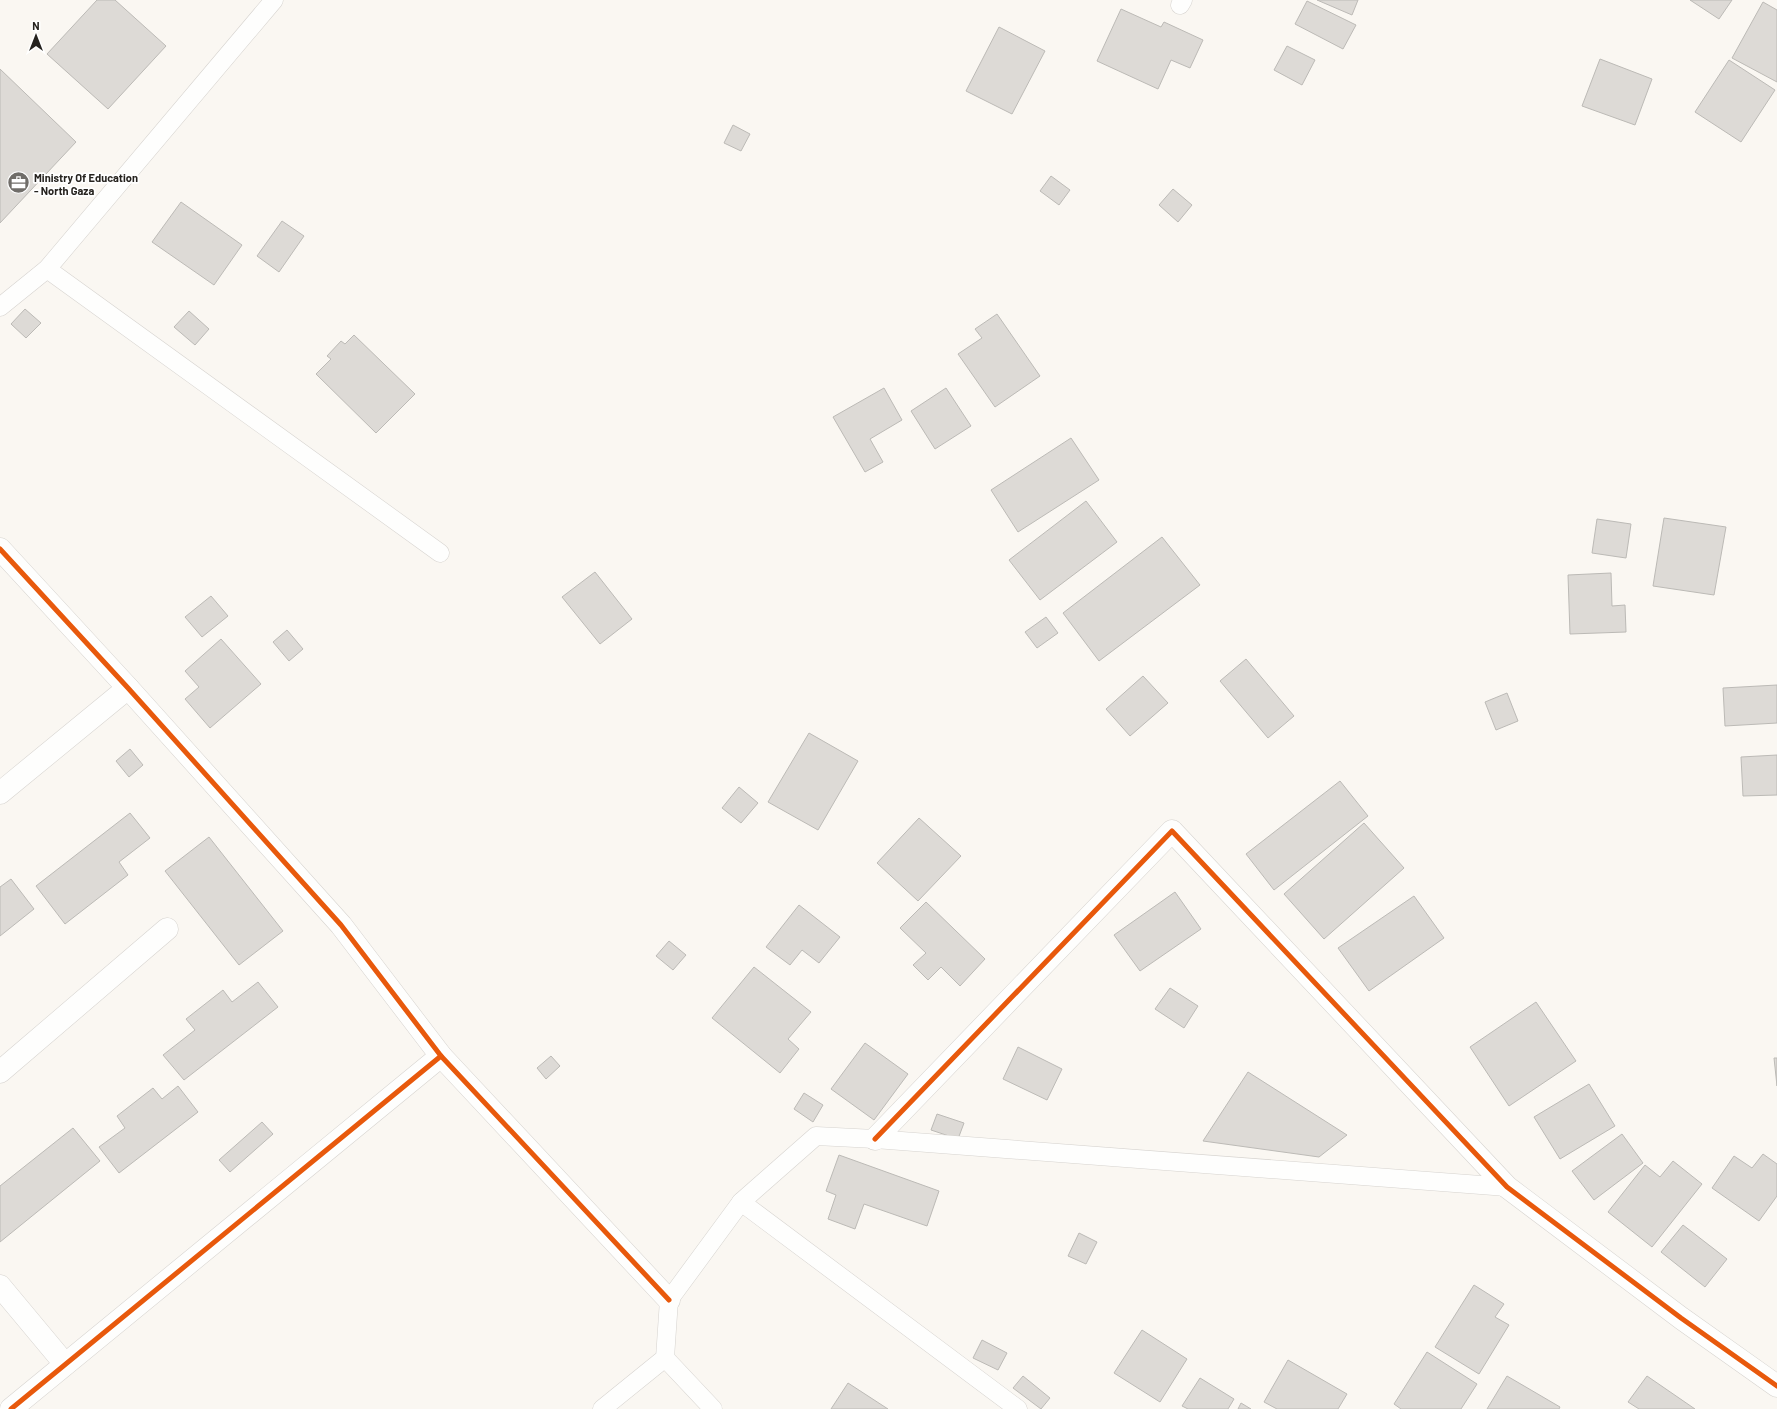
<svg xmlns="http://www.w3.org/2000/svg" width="1777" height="1409" font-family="Barlow,sans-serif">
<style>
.building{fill:#dddad6;stroke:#bcbab6}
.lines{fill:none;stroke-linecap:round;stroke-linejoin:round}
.lane-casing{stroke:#d6d3cf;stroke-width:19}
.street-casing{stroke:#d6d3cf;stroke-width:23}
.lane{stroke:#fefefd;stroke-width:18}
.street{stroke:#fefefd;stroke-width:22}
.cycleway-casing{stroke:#fff;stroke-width:8}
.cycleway{stroke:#e8590c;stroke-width:5}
.labels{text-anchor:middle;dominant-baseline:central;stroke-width:3.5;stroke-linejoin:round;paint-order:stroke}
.poi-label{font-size:11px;font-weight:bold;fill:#26231f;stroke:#fff;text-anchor:start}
</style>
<rect width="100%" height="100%" fill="#faf7f2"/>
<g class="building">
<polygon points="97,0 115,0 166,46 108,109 47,54"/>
<polygon points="1317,0 1358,0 1352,15"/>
<polygon points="1690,0 1732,0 1719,19"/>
<polygon points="1307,1 1356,25 1343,49 1295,24"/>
<polygon points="1763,2 1777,10 1777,82 1732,58"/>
<polygon points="1121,9 1161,27 1164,22 1203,40 1190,68 1171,60 1158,89 1097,61"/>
<polygon points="999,27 1045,51 1012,114 966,91"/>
<polygon points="1287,46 1315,60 1302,85 1274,70"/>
<polygon points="1600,59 1652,79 1635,125 1582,106"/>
<polygon points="1729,60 1775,90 1741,142 1695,112"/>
<polygon points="0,69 76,142 0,223"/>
<polygon points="733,125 750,134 741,151 724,143"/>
<polygon points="1051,176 1070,190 1059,205 1040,191"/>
<polygon points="1173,189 1192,205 1178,222 1159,205"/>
<polygon points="181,202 242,245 214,285 152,242"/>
<polygon points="282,221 304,236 279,272 257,256"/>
<polygon points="25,309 41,323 26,338 11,324"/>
<polygon points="189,311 209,329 195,345 174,327"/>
<polygon points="997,314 1040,376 995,407 958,354 982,338 975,329"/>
<polygon points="354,335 415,394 376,433 316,374 331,359 327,356 341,341 345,344"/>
<polygon points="884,388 902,420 870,439 883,462 865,472 833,417"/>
<polygon points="946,388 971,426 935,449 911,411"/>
<polygon points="1071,438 1099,480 1018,532 991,490"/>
<polygon points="1086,501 1117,542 1040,600 1009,560"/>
<polygon points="1664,518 1726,527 1714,595 1653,586"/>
<polygon points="1597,519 1631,524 1626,558 1592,553"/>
<polygon points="1162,537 1200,585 1099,661 1063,613"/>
<polygon points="595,572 632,619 600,644 562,597"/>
<polygon points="1611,573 1612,606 1625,605 1626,632 1570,634 1568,575"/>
<polygon points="211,596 228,616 202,637 185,617"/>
<polygon points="1046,617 1058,633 1037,648 1025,632"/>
<polygon points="287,630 303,649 289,661 273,642"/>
<polygon points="221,639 261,684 210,728 185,699 199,687 185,671"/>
<polygon points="1246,659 1294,716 1268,738 1220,681"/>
<polygon points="1143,676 1168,703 1130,736 1106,709"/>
<polygon points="1777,685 1777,723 1725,726 1723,688"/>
<polygon points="1507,693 1518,721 1496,730 1485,702"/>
<polygon points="809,733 858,761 818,830 768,802"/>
<polygon points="130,749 143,765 129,777 116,761"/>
<polygon points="1777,755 1777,795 1743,796 1741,757"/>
<polygon points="1340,781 1368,816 1274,890 1246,854"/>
<polygon points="739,787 758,803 741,823 722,808"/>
<polygon points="130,813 150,838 119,862 128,875 65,924 36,886"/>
<polygon points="919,818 961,856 918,901 877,863"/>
<polygon points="1364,823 1404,868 1324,939 1284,894"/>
<polygon points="209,837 283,931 239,965 165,871"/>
<polygon points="11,879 34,909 0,936 0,887"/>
<polygon points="1175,892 1201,929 1140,971 1114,935"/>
<polygon points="1414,896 1444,938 1369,991 1338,948"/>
<polygon points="926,902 985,959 960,986 941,967 928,980 913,965 926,953 900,928"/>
<polygon points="799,905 840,937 819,963 802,950 790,965 766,947"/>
<polygon points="669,941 686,955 673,970 656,956"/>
<polygon points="754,967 811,1012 788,1039 799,1049 780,1073 712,1018"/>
<polygon points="258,982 278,1007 184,1080 163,1055 195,1030 186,1019 223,990 232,1002"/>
<polygon points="1170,988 1198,1006 1184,1028 1155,1009"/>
<polygon points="1536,1002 1576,1061 1509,1106 1470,1047"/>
<polygon points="865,1043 908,1074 874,1120 831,1089"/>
<polygon points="1018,1047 1062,1069 1047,1100 1003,1079"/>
<polygon points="551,1056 560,1066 546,1079 537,1068"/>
<polygon points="1774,1058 1777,1058 1777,1086"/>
<polygon points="1248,1072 1347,1135 1319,1157 1203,1141"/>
<polygon points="1589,1084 1615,1126 1560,1159 1534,1117"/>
<polygon points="178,1086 198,1112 119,1173 99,1147 125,1128 117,1116 153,1088 162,1099"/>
<polygon points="804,1093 823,1105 813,1122 794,1109"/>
<polygon points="937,1114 964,1123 958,1139 931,1130"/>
<polygon points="262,1122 273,1134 230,1172 219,1160"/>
<polygon points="73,1128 100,1161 0,1242 0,1186"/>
<polygon points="1622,1134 1643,1163 1594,1200 1572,1171"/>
<polygon points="1763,1154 1777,1164 1777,1196 1759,1221 1712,1188 1734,1156 1752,1168"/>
<polygon points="839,1155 939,1191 927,1226 864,1204 855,1229 828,1219 836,1195 826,1191"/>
<polygon points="1673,1161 1702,1184 1652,1247 1608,1212 1645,1165 1660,1177"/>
<polygon points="1683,1225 1727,1259 1705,1287 1661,1252"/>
<polygon points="1079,1233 1097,1242 1086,1264 1068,1256"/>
<polygon points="1474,1285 1504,1304 1495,1317 1509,1325 1479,1374 1435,1347"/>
<polygon points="1142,1330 1187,1359 1160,1402 1114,1373"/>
<polygon points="982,1340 1007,1353 998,1370 973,1358"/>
<polygon points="1427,1352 1477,1384 1461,1409 1401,1409 1394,1404"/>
<polygon points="1288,1360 1347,1394 1338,1409 1277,1409 1264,1402"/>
<polygon points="1023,1376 1050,1398 1041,1409 1013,1388"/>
<polygon points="1507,1376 1560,1407 1559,1409 1487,1409"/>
<polygon points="1647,1376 1695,1409 1639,1409 1628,1402"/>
<polygon points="1200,1378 1234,1399 1228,1409 1188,1409 1182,1406"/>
<polygon points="848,1383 888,1409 831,1409"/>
<polygon points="1241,1403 1251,1409 1238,1409"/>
</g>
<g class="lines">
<defs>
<g id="lane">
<polyline points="1180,5 1183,0"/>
<polyline points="47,269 440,553"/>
<polyline points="0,307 47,269 274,0"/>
<polyline points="741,1202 1018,1409"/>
<polyline points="665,1358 713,1409"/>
<polyline points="602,1409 665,1358 669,1300 741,1202 816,1136 875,1139 1507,1187"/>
</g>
<g id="street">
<polyline points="0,549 128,688 341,925 441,1056 669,1300"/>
<polyline points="0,793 128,688"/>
<polyline points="0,1072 167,929"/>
<polyline points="875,1139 1172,831 1507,1187 1681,1318 1777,1386"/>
<polyline points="0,1286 65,1364"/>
<polyline points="11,1409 441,1056"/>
</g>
</defs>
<use href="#lane" class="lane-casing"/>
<use href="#street" class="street-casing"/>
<use href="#lane" class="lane"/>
<use href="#street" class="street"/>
<defs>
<g id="cycleway">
<polyline points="0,549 128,688 341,925 441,1056 669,1300"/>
<polyline points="875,1139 1172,831 1507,1187 1681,1318 1777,1386"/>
<polyline points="11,1409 441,1056"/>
</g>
</defs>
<use href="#cycleway" class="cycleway-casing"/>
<use href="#cycleway" class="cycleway"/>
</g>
<defs>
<symbol id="office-disc" viewBox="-11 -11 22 22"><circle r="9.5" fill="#706d69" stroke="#fff"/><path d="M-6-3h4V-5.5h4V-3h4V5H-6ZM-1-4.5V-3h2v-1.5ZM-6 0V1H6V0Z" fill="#fff"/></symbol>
</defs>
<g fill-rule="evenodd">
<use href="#office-disc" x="6" y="170" width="25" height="25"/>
</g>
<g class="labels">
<g class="poi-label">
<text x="34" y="177">Ministry Of Education<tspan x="34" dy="13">- North Gaza</tspan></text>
</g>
</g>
<g transform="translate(36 36)" stroke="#ffffff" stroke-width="3" paint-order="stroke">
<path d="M0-3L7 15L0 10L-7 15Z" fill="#26231f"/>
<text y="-6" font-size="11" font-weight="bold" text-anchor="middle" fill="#26231f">N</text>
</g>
</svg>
